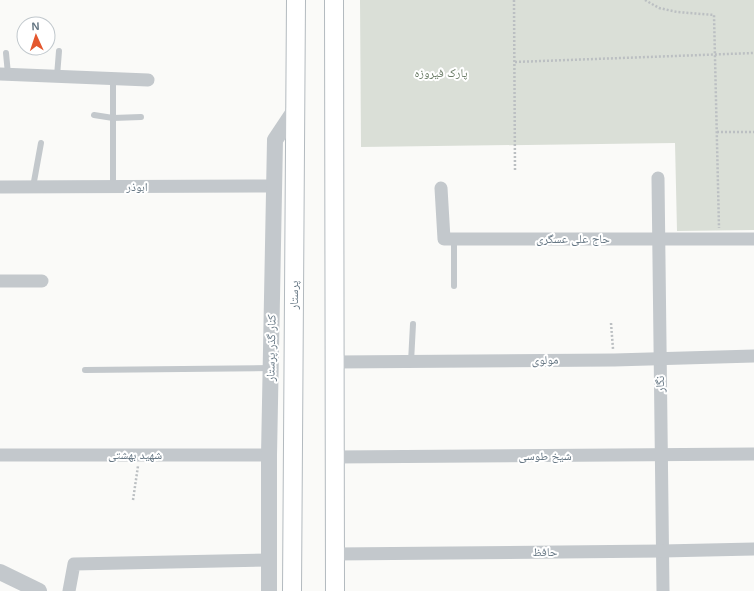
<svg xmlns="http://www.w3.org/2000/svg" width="754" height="591" font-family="Helvetica,'Noto Naskh Arabic',sans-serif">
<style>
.green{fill:#dadfd7}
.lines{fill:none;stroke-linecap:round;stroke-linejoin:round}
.secondary-casing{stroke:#b3babf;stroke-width:20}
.path{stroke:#bbbfc2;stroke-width:2.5;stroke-dasharray:2 2;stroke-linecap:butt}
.service{stroke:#c3c8cc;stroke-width:6}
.minor{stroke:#c3c8cc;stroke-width:13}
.tertiary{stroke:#c3c8cc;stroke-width:16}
.secondary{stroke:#fff;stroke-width:18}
.labels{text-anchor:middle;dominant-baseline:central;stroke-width:4;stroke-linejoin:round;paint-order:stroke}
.park-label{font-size:12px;fill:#687a64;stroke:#fff}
.street-label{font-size:12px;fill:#657683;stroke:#fff}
</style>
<rect width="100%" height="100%" fill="#fafaf8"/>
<polygon class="green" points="360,0 754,0 754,230 677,231 675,143 361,147"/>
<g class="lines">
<defs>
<g id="secondary">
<polyline points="334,0 335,591"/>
<polyline points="292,591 296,0"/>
</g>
</defs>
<use href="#secondary" class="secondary-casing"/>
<g class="path">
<polyline points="514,0 515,170"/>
<polyline points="645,0 659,8 677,12 714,15 719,228"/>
<polyline points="515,62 754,53"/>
<polyline points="717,132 754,132"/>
<polyline points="611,323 613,349"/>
<polyline points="133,500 138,466"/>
</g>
<g class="service">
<polyline points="6,53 8,74"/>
<polyline points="57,76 59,51"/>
<polyline points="113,79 113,187"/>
<polyline points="94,115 113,118 141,117"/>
<polyline points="33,187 41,143"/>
<polyline points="454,239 454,286"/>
<polyline points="411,362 413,324"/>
<polyline points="85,370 269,368"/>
</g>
<g class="minor">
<polyline points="0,74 148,80"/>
<polyline points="658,178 663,591"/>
<polyline points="0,187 274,186"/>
<polyline points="441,188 444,239 754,239"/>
<polyline points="0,281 42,281"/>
<polyline points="336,362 614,360 754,356"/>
<polyline points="0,455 269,455"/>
<polyline points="335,457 754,454"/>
<polyline points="335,554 662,551 754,549"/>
<polyline points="69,591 74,564 269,560"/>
</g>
<g class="tertiary">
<polyline points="0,572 39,591"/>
<polyline points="269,591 269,455 275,140 295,110"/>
</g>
<use href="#secondary" class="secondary"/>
</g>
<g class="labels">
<g class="park-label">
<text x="441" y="73">پارک فیروزه</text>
</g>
<g class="street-label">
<text x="137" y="187">ابوذر</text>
<text x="573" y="239">حاج علی عسگری</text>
<text transform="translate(294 295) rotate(-90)">پرستار</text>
<text transform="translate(271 348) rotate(-89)">کنار گذر پرستار</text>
<text transform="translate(545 360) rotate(-1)">مولوی</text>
<text transform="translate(660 384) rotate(-91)">نگار</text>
<text x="135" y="455">شهید بهشتی</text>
<text x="545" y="456">شیخ طوسی</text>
<text x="545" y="552">حافظ</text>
</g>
</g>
<g transform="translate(36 36) rotate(357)"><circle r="19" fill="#ffffff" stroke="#c1c8cd"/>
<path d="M0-3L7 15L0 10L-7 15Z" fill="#e4572e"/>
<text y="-6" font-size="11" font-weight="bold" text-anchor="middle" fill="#657683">N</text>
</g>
</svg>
